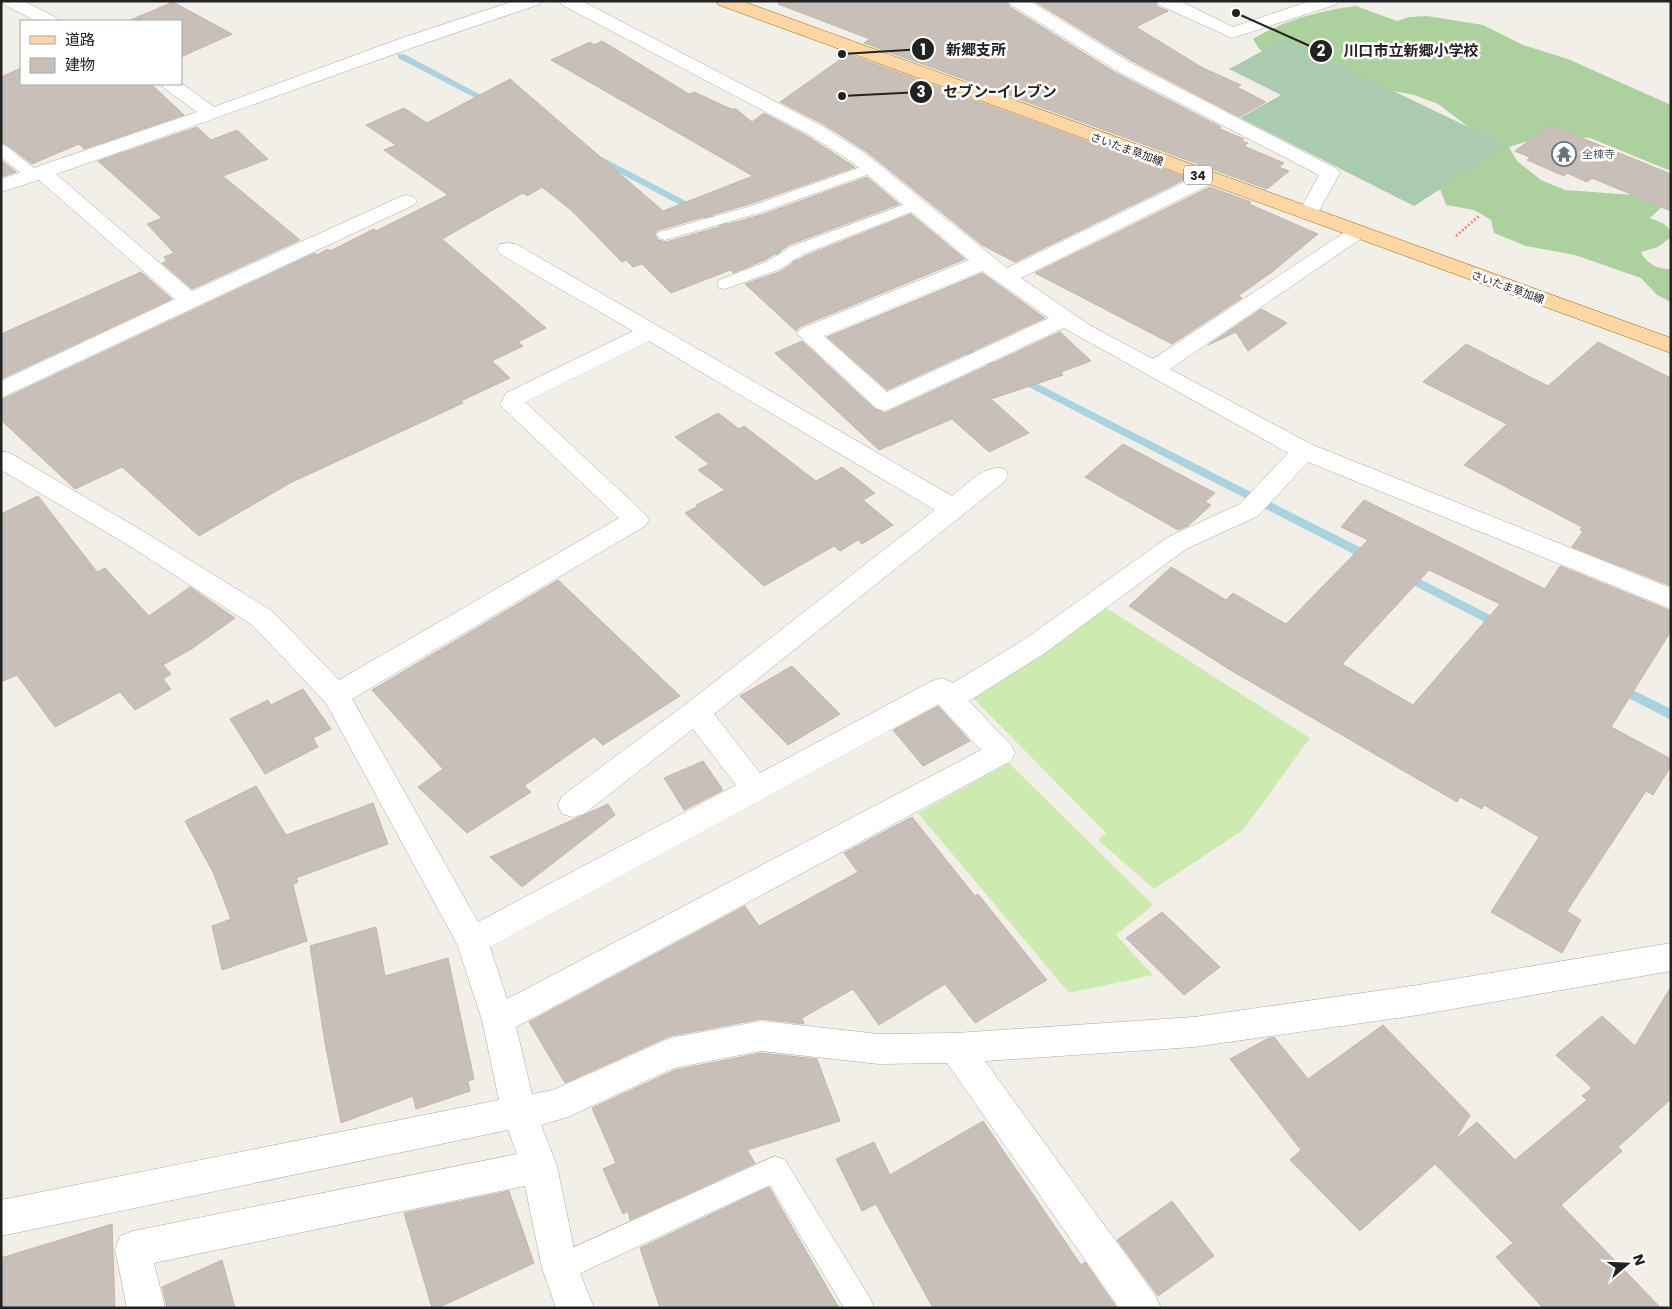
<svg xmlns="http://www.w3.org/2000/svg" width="1672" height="1309" font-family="Poppins,'Noto Sans JP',sans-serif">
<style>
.grass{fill:#cdebb0}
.forest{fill:#add19e}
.cemetery{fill:#aacbaf}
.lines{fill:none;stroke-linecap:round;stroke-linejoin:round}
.stream{fill:#aad3df;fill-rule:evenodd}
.building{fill:#c7bfb8;stroke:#c4b6ab;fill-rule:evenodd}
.service-casing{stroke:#a9a9a9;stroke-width:1}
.minor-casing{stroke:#a9a9a9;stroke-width:1}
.primary-casing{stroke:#a06b00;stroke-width:1}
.path{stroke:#fa8072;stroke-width:2.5;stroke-dasharray:2 2;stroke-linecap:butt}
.service{fill:#fff;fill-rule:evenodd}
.minor{fill:#fff;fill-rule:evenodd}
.primary{fill:#fcd6a4;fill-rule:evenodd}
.labels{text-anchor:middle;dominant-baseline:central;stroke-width:5;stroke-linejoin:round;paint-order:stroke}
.far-street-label{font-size:11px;fill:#222;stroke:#fff}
.far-worship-label{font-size:11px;fill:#5b616d;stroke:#fff;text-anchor:start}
.shield{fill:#fff;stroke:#646464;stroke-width:1}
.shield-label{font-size:12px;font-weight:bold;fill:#222}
.leader{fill:none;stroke:#222;stroke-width:2}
.callout-dot{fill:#222;stroke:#fff;stroke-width:2}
.mark-label{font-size:15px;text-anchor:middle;font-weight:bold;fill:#fff}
.callout-label{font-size:15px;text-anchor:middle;font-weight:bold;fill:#222;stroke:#fff;stroke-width:5;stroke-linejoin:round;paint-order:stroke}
</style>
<rect width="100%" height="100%" fill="#f2efe9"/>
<g class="grass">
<polygon points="1105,607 1310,738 1243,830 1154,889 1098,840 1106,833 971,696"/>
<polygon points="1009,763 1153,905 1116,935 1153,975 1069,993 918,813"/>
</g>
<path class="forest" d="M1356,6l41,15 12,-4 18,-1 56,9 40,20 45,14 103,46v66l-81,-33 -42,-3 -39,12 8,14 24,19 24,10 70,5 28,11 -13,12c11,5 21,6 21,19l-13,10 -17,5c5,11 17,18 30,17v33l-14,-7 -16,-17 -66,-23 -49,-9 -32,-13 -3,-13 -17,-10 -28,-5 -9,-24 38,-49 -37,-28 -24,-9 -26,-5 -111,-30 -17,-10 -7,-11c29,-18 68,-29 103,-33z"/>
<polygon class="cemetery" points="1285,39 1508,146 1414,206 1240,118 1281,95 1229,69"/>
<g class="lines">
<g class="stream">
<polygon points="398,54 404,54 496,103 489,105 398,58"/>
<polygon points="594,153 743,231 745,233 740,236 737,235 591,158 589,156"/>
<polygon points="762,241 814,268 816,270 814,272 808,272 759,246 757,244"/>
<polygon points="955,342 1375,555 1377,558 1375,561 1367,561 951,347 950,345 951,343"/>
<polygon points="1404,571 1506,623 1508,626 1506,629 1498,629 1400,578 1398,575 1400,572"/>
<polygon points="1617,682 1671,709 1671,720 1613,690 1611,687 1613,684"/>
</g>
</g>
<g class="building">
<polygon points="779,1 1006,1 1010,7 1116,73 1221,127 1218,128 1244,139 1242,141 1248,143 1244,146 1284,163 1279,167 1289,171 1267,189 864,43 870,39 778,4"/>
<polygon points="1034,1 1154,1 1158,7 1168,11 1136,27 1203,68 1241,85 1237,87 1266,102 1239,117 1132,61"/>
<polygon points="173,2 232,34 181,57 181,21 128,21"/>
<polygon points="602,41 689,94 694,92 731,109 736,109 752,122 764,113 807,136 855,167 750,204 658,230 655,234 658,240 666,242 764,214 867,177 899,204 791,244 765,260 733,273 730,270 671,293 642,264 633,267 626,260 622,262 571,210 542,187 527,196 523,193 442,239 546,328 518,342 523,346 492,361 510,378 461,401 463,403 290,483 199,536 122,467 75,489 1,420 1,400 315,253 317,255 328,249 330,251 374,229 376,231 448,195 384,150 396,145 366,125 404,108 427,123 510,79 663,211 753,176 551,60 590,42 594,45"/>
<polygon points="848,54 1188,178 1015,262 982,245 867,152 823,124 780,102"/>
<polygon points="21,68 21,84 151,84 184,115 84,149 79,144 32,164 7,145 1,142 1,77"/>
<polygon points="1550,125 1671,174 1671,211 1592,178 1587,182 1567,173 1564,176 1527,160 1531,158 1515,151"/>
<polygon points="197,127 211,140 237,130 268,159 223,176 300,240 192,289 162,263 167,261 164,257 174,253 147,224 162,218 98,161"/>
<polygon points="1,160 16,172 1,177"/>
<polygon points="1210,187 1251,202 1249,204 1318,234 1272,272 1238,296 1242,298 1172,344 1035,273"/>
<polygon points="911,214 965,259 799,327 796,331 745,284 779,272 805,256"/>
<polygon points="141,272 172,299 1,379 1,334"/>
<polygon points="982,273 1045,318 887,390 827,337"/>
<polygon points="1261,309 1287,323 1248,351 1236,332 1208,345"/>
<polygon points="1060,332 1091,361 1061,372 1063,375 991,399 1029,433 989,452 952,419 879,450 775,353 802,341 875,409 885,413"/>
<polygon points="1598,342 1671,378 1671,586 1572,547 1583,531 1580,530 1582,527 1464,465 1507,424 1423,382 1466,344 1548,386"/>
<polygon points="718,413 739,429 744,426 816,481 842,467 875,493 863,500 893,525 862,544 858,540 840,551 834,546 764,586 685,513 698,506 696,505 725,490 698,470 709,464 675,437"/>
<polygon points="1123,444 1215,493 1205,502 1211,505 1188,526 1178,530 1085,477"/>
<polygon points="38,496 97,572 105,568 149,616 190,587 235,618 193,648 163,665 171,674 163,679 171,689 135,710 120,692 55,727 17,675 1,682 1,514"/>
<path d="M1364,500l181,89 15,-23 111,45v20l-60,96 60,32v7l-18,29 -7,-4 -79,120 14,9 -19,33 -71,-41 48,-75 -55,-32 -2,4 -22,-12 -3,5 -225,-131 -103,-65 42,-39 55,33 7,-7 53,31 82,-84 -27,-13zM1429,570l71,34 -87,101 -71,-41z"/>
<polygon points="558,580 680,696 603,745 594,737 524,786 531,792 467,833 418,787 443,769 372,690"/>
<polygon points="792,666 840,714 788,745 740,696"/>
<polygon points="303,689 331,729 313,738 318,747 265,774 230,719 268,700 271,705"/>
<polygon points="938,706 970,741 923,766 893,730"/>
<polygon points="703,761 723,790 684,810 664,778"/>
<polygon points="256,786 286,835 373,803 388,844 296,878 298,882 293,885 307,941 222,970 212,926 231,919 213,872 185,821"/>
<polygon points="608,804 615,815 522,887 490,857"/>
<polygon points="912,817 975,896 978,894 1047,980 975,1023 945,984 879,1025 853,989 802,1018 804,1024 761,1019 670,1036 565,1083 529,1022 745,906 759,926 858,872 844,853"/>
<polygon points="1162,912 1220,967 1184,995 1126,938"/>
<polygon points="376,927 385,976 448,958 474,1079 468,1081 470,1091 416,1109 413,1096 341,1123 325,1043 310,946"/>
<polygon points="1671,987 1671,1099 1618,1147 1622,1151 1561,1205 1661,1308 1543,1308 1496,1257 1513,1243 1435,1164 1360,1231 1290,1160 1301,1150 1230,1059 1267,1039 1274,1037 1308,1079 1383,1025 1470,1115 1455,1140 1477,1122 1515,1160 1587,1100 1582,1096 1592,1088 1556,1055 1602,1016 1635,1046"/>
<polygon points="761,1053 817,1059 840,1121 747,1150 755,1163 630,1220 628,1211 623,1214 603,1169 616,1163 592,1108 675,1070"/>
<polygon points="983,1121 1081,1265 1085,1262 1117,1308 933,1308 876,1204 862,1211 836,1159 874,1142 890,1175"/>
<polygon points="769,1187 839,1308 660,1308 640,1248"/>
<polygon points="509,1191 534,1263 438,1308 432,1308 404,1213"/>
<polygon points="1172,1201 1214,1256 1158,1296 1117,1240"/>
<polygon points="112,1224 115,1308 1,1308 1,1258"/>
<polygon points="222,1260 235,1308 167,1308 162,1287"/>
</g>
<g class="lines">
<defs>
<g id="service">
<polygon points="1,144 6,146 39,172 41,175 39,178 27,178 1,157"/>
<polygon points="872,163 878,165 880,168 878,171 763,212 665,240 659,238 657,235 659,232 751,206"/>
<polygon points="916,200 922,202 924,205 922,208 804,254 778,270 725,289 719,288 717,284 719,280 766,262 792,246"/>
<polygon points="775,1156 785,1160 870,1298 874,1308 844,1308 770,1185 570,1278 560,1282 550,1278 546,1268 550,1258"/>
</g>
<g id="minor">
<polygon points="1,1 24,1 55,17 58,21 36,21 4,5"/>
<path d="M514,1h27l-3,4c-161,53 -321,114 -482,169l136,117 208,-94 7,-2 7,2 3,4 -3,4 -413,193v-17l174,-82 -136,-119 -38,12v-13l196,-67 -33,-24 -2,-4 19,-1 33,24 185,-68z"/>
<path d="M559,1h23l240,125 44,28 141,114 194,-94 7,-2 7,2 3,4 -3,4 -194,96 70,48 62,33 198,-131 7,-2 7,2 4,4 -4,4 -195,133 143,76 358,143v21l-363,-147 -50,54 -72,33 -141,104 -76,48 42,44 4,8 -4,8 -495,266 16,67 21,-4 117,-52 91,-17 118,13 77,-1 238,-16 224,-32 253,-42v28l-253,44 -224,32 -209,14 170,234 6,13h-42l-172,-245 -68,1 -118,-13 -87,17 -106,49 -27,8 16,41 21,102 16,40h-38l-14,-40 -17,-82 -371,77 11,45h-38l-12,-59 5,-13 13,-5 384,-77 -9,-24 -507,106v-36l498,-100 -17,-80 -25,-76 -131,-241 -74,-78 -124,-80 -127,-75v-19l9,2 136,80 126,78 67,69 280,-162 -115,-109 -4,-5 6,-11 127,-62 -133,-77 -3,-5 3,-5 8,-1 8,1 436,252c15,-11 33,-33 53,-27l3,6 -3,6 -291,233 46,59 172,-92 10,-3 11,5 72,-44 143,-102 72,-33 48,-51 -224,-125 -172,80 -8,3 -8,-3 -79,-74 3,-5 169,-69 -117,-98 -44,-28 -246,-129zM982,271l67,47 -162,74 -63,-56zM649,341l286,169 -249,194 -124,92 -4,9 4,9 11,3 11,-3 109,-85 43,56 -258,137 -126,-223 293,-173 4,-6 -4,-6 -120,-112zM938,704l43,46 -474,249 -17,-52z"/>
<polygon points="1008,1 1030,1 1131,63 1337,169 1340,173 1315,218 1308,220 1301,218 1298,214 1319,175 1117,71 1011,5"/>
<polygon points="1156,1 1180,1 1233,27 1310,1 1338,1 1335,5 1232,38 1159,5"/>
</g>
<polygon id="primary" points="716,1 742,1 1671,338 1671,353 719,5"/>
</defs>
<use href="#service" class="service-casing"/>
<use href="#minor" class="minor-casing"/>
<use href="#primary" class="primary-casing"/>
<polyline class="path" points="1456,236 1479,216"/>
<use href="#service" class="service"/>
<use href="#minor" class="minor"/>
<use href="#primary" class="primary"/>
</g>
<defs>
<symbol id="temple-ring" viewBox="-11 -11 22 22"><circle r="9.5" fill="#fff" stroke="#6b7280" stroke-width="1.5"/><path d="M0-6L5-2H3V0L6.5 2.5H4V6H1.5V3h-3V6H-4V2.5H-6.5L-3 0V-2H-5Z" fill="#6b7280"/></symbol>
</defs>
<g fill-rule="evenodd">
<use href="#temple-ring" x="1550" y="140" width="28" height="28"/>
</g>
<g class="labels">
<g class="far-street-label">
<text transform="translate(1127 149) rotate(20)">さいたま草加線</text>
<text transform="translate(1508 287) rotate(20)">さいたま草加線</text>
</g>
<g class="far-worship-label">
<text x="1582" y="154">全棟寺</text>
</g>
<rect class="shield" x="1184" y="165.5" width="28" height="19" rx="4"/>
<g class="shield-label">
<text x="1198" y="175">34</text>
</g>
</g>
<path class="leader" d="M842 54L923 49M1236 13L1321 51M842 96L921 92"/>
<g class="callout-dot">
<circle cx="842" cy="54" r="5"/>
<circle cx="1236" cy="13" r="5"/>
<circle cx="842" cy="96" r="5"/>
<circle cx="923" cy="49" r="12"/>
<circle cx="1321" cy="51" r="12"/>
<circle cx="921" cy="92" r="12"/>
</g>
<g class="mark-label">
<text x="923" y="55">1</text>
<text x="1321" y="56">2</text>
<text x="921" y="97">3</text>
</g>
<g class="callout-label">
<text x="976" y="55">新郷支所</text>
<text x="1411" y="56">川口市立新郷小学校</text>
<text x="1000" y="97">セブン-イレブン</text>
</g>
<rect width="1672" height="1309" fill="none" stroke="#222222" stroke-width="5"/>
<rect x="20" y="20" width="162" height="65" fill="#ffffff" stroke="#a7a7a7"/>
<rect x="30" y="36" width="25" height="8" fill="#fcd6a4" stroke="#a7a7a7"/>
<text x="65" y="45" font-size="15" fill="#222222">道路</text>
<rect x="30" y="58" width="25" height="15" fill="#c7bfb8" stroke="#a7a7a7"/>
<text x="65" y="70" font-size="15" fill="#222222">建物</text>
<g transform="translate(1627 1264) rotate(71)" stroke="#ffffff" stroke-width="4" paint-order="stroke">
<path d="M0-4L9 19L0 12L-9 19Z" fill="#222222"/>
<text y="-8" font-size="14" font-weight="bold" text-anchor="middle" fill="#222222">N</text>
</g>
</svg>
